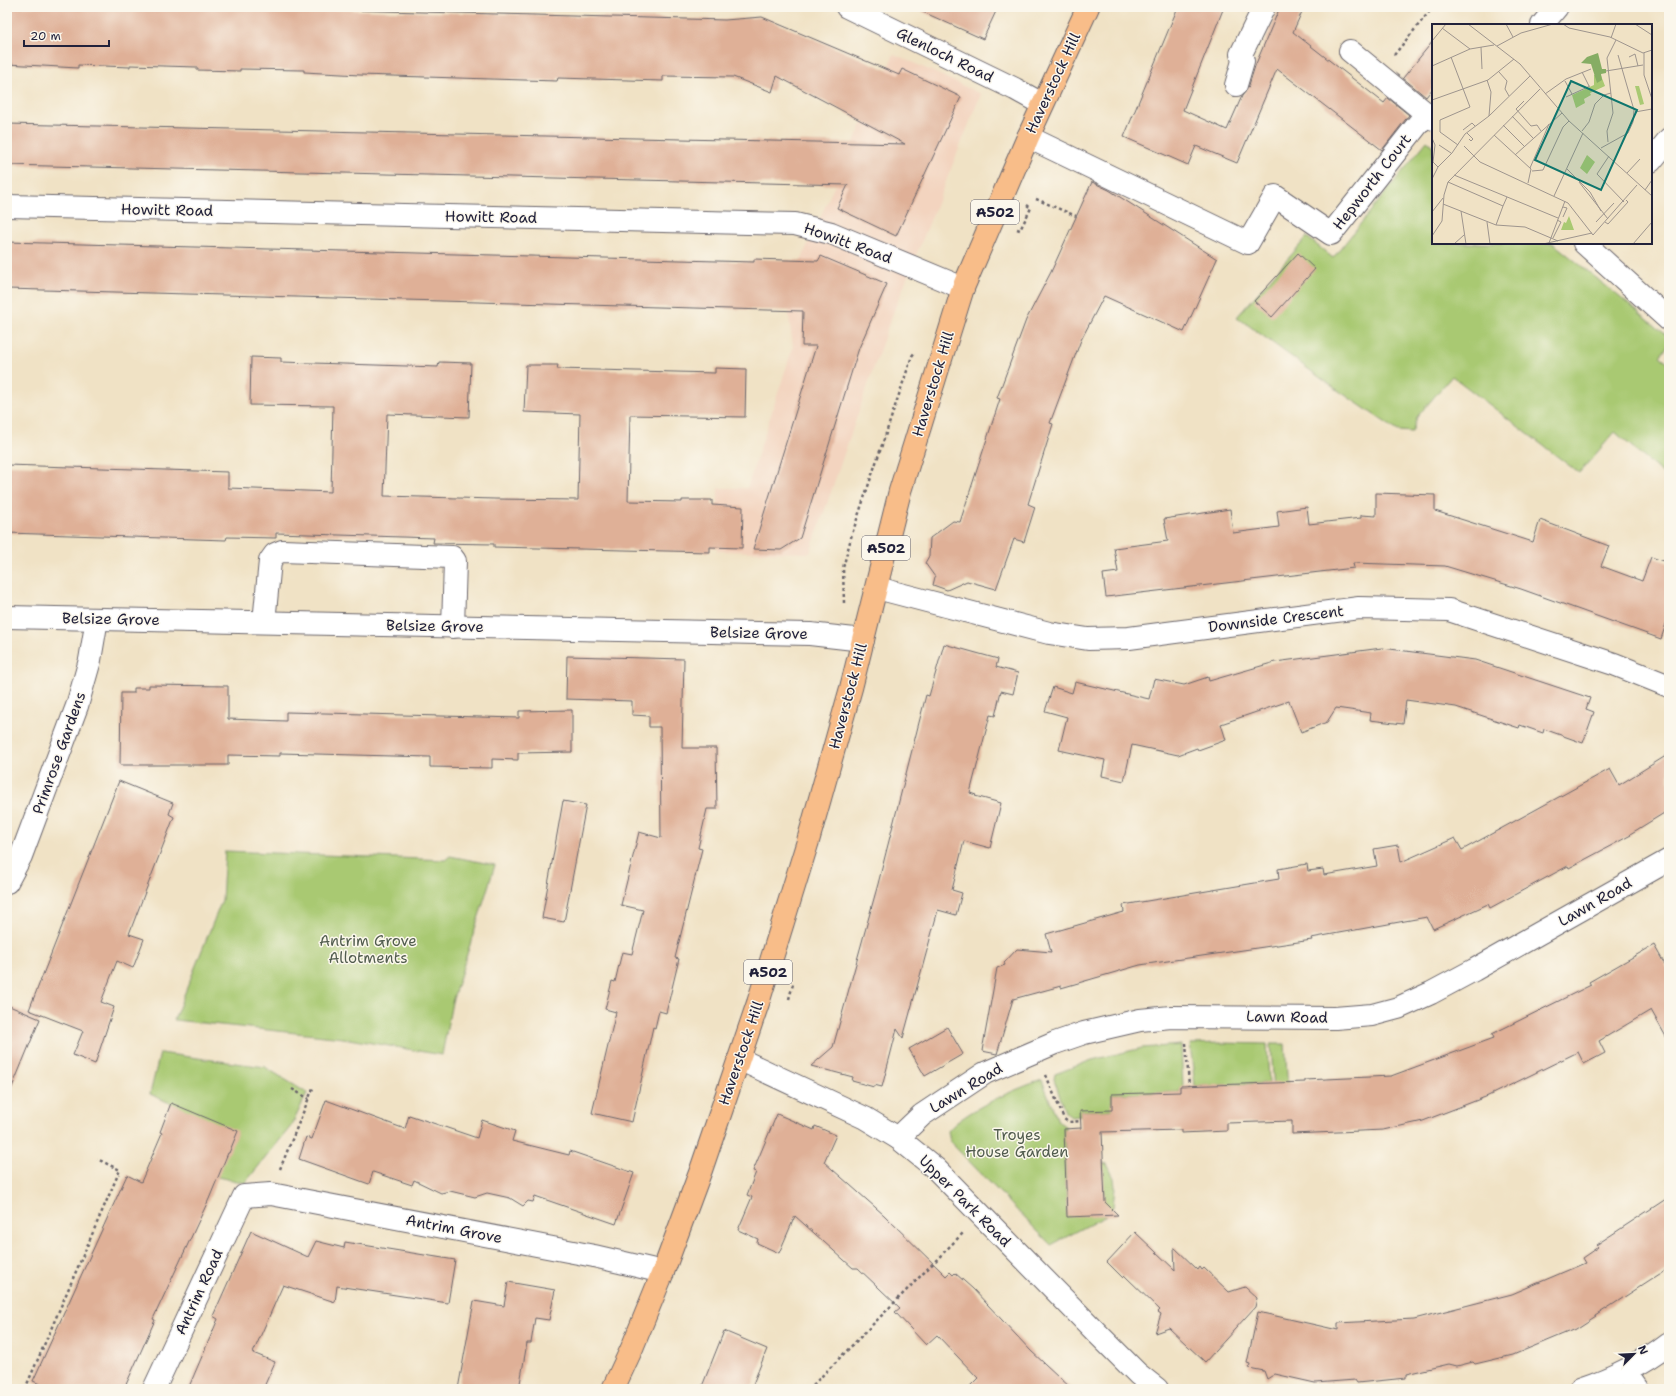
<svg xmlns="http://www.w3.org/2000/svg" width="1676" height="1396" font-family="'Shantell Sans',sans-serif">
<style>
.built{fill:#f3d4bf}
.green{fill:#a9c972;stroke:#667656}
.building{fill:#dfb097}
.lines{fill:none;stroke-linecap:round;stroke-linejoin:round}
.minor-casing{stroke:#6a656b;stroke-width:24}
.major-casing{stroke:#6a656b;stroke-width:24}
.path{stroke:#6a656b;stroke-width:2.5;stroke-dasharray:3 3;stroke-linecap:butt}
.minor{stroke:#fff;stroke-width:22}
.major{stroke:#f8bd89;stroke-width:22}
.labels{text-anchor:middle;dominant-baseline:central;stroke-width:3;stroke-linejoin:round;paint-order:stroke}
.shield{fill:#fbf7ec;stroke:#636270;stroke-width:1}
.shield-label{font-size:14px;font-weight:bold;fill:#22223b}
.street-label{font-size:15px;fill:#22223b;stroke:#fbf7ec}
.park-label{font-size:15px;fill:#515c4e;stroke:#fbf7ec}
.inset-road{fill:none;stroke:#9e958e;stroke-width:1}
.view{fill:#0f766e;fill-opacity:0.15;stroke:#0f766e;stroke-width:2}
.inset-edge{fill:none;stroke:#22223b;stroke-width:2}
</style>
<rect width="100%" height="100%" fill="#fbf7ec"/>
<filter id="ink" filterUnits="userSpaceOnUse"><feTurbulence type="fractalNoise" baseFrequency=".025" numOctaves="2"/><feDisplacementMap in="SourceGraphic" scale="8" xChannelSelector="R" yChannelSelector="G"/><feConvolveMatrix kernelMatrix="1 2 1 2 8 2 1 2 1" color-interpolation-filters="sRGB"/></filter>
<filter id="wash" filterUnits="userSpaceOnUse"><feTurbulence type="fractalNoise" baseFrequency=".012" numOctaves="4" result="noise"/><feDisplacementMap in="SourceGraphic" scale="16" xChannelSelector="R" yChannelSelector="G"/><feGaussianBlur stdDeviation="0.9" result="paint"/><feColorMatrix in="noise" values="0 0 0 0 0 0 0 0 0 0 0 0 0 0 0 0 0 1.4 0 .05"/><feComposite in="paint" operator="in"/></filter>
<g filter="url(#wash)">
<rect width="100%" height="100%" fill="#f0e2c5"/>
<polygon class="built" points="894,54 981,94 889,323 810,553 717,551 718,488 747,488 793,347 789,317 790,292 805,251"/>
<g class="green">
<polygon points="1427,141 1433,146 1433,243 1553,243 1669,337 1669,345 1660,356 1669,363 1669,479 1615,432 1579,473 1452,376 1417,417 1412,432 1398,431 1333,387 1237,317 1307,237 1333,258"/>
<polygon points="225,851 445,860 450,856 495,865 452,1002 442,1055 343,1038 174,1020 222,900"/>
<polygon points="1221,1043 1267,1044 1269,1083 1195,1086 1190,1044"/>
<polygon points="1271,1044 1285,1044 1288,1091 1274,1092"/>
<polygon points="1181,1045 1183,1086 1180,1087 1180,1092 1112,1094 1112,1110 1080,1111 1080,1116 1071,1117 1065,1112 1054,1079 1055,1074 1092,1060 1142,1048"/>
<polygon points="160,1053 265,1067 307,1093 292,1125 245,1183 213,1176 227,1129 150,1094"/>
<path d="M1042,1080l16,41 8,6 -2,2 3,87 35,-1 2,-23 -1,-29 4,1 7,14 1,9 -2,20 -9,10 -53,28 -95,-97 -6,-6 -2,-11c16,-20 69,-43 94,-51z"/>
</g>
<g id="blocks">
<g class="building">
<polygon points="7,7 232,7 725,20 762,17 899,75 902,69 961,97 896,236 837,208 848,185 7,165 7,124 905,144 777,76 772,92 733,77 663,76 663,81 558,78 557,81 360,75 304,72 304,70 240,69 240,71 197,70 197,67 130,65 130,67 78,65 78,68 7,64"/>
<polygon points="912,7 998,7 983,39"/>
<polygon points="1178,7 1224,7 1183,110 1227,130 1242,96 1248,88 1255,66 1280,7 1304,7 1293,32 1384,103 1388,98 1409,115 1382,150 1277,69 1237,163 1196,146 1188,165 1124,137"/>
<polygon points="1433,41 1433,88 1426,97 1403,78"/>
<polygon points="1092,182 1109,190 1217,259 1184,332 1104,296 1081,340 1050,423 1053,424 1028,504 1035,507 1024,542 1014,539 996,589 967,581 947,590 933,585 935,577 925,563 929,556 930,538 953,521 960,522 1000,399 997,398 1026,320 1051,272"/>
<polygon points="7,242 754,262 754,259 818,261 821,256 887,284 859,348 800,538 781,550 753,549 816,346 802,346 803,311 7,289"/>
<polygon points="1298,253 1315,269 1272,317 1254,301"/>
<polygon points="251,357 281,358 281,362 438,367 439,362 471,363 469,417 387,414 384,496 495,499 578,500 580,414 524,412 526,365 558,365 557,369 715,373 715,368 746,369 745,417 630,415 628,501 682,502 682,500 712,500 712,505 743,507 742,548 710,547 710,552 494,547 494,544 433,543 434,538 276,533 276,538 227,537 226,540 7,533 7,465 228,472 228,488 331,492 333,406 250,405"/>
<polygon points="1376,493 1435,495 1435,511 1533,542 1540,520 1609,546 1601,566 1642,581 1651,557 1669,563 1669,615 1661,639 1521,589 1445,566 1353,563 1354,568 1106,597 1103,574 1118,572 1114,548 1168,541 1164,519 1230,509 1233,533 1279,527 1277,511 1307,507 1309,524 1361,518 1361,515 1376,516"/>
<polygon points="944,644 998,659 996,667 1018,673 1013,694 1001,691 995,716 990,715 970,793 976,795 975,796 1001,803 990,848 964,841 952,890 962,893 956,915 938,910 903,1038 897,1029 882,1087 874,1085 874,1087 852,1081 853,1077 811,1066 833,1047 878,884 926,695 929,696"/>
<polygon points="1382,648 1475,660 1590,698 1586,709 1594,712 1583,743 1544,729 1543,733 1520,725 1519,728 1456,707 1406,700 1403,724 1370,720 1371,713 1336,708 1327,722 1301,732 1289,701 1221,724 1226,740 1198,750 1197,748 1178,755 1132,745 1124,781 1102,776 1105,760 1059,750 1067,717 1045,711 1053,687 1072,693 1075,682 1149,699 1154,679 1184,685 1208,677 1209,681 1275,662"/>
<polygon points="567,656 684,659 682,748 716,748 717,809 707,809 698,848 702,849 675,958 679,959 666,1013 659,1011 655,1028 653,1027 632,1122 592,1113 616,1012 605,1009 612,981 615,982 622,952 632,954 643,910 621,905 639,832 661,838 660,727 649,727 649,716 632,715 632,701 566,699"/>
<polygon points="149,685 228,686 228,719 286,721 286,712 519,718 519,711 572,710 572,752 518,753 518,760 492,759 492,768 430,767 430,757 280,753 280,756 228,755 228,765 120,765 121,693 134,693 134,688 149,688"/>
<polygon points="1669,754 1669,810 1630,834 1631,835 1569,868 1568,866 1490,908 1488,904 1433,929 1427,917 1311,938 1312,940 1140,965 1061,988 1061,986 1013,999 997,1054 982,1051 997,968 1005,965 1004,963 1017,949 1051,952 1046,934 1124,912 1123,905 1279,879 1278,869 1307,864 1308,871 1323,869 1324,875 1377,866 1374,849 1398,845 1401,862 1455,838 1462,850 1610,769 1619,785"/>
<polygon points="119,781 173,803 169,814 174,817 129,934 144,939 133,968 117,961 101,1002 114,1007 95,1064 73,1055 83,1031 29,1010"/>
<polygon points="563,801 586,805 564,922 542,918"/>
<polygon points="1654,945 1669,972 1669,1042 1651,1010 1599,1041 1605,1053 1584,1064 1578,1052 1488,1096 1423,1121 1383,1130 1292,1134 1292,1121 1227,1123 1227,1131 1181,1133 1181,1130 1102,1132 1105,1202 1118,1215 1067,1217 1064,1129 1081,1128 1080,1111 1112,1110 1112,1094 1180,1092 1180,1086 1305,1082 1305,1080 1391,1076 1494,1038 1492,1034 1591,985 1589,982"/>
<polygon points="7,1005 40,1019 8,1097 7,1097"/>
<polygon points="947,1027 963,1054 925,1076 909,1049"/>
<polygon points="326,1100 405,1129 409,1115 477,1138 482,1120 515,1131 512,1141 569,1155 570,1151 634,1173 616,1224 535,1196 533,1202 528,1201 523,1206 510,1198 487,1193 475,1197 450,1191 441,1193 414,1180 412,1185 373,1172 369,1184 299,1159 306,1137 312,1139"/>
<polygon points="171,1103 238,1131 229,1153 228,1153 209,1199 153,1319 155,1320 124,1389 51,1389 33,1381 127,1175 141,1182 162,1133 160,1132"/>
<polygon points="777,1114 814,1130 815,1126 836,1135 824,1162 884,1215 946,1276 950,1272 953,1275 955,1273 973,1289 1031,1351 1072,1389 967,1389 978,1378 937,1335 926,1345 895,1312 900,1308 858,1268 853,1268 795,1216 779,1253 757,1243 758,1239 738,1230 752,1197 747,1195 756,1172 753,1171"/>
<polygon points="1669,1197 1669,1268 1575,1329 1513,1355 1475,1364 1473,1362 1457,1366 1449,1364 1406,1374 1406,1378 1357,1383 1355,1380 1315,1383 1275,1374 1267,1379 1264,1371 1249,1368 1250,1364 1247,1363 1258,1312 1338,1330 1338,1323 1414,1319 1512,1294 1585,1263 1582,1258 1598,1247 1596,1245"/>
<polygon points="251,1231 308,1257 316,1241 344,1248 345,1242 455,1260 448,1303 337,1286 335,1302 283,1285 253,1353 275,1362 263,1389 188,1389 218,1319 213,1316"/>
<polygon points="1135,1232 1175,1270 1174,1247 1198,1270 1200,1267 1202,1270 1204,1268 1229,1292 1245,1287 1257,1298 1255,1307 1205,1362 1169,1328 1155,1333 1161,1314 1158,1312 1160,1310 1125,1276 1123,1278 1107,1262"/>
<polygon points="508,1282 555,1290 549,1320 535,1318 531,1343 527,1343 519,1389 458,1389 474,1301 504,1306"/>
<polygon points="724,1331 767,1349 751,1389 701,1389"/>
</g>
</g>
</g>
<g filter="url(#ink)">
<use href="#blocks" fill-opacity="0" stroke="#6a656b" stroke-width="1"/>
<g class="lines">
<defs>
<g id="minor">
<polyline points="847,7 1015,89 1042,104"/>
<polyline points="1542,25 1557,7"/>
<polyline points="1350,51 1433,119"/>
<polyline points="1236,85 1243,61 1241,54 1264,7"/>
<polyline points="1028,137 1248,243 1275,196 1331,234 1426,114"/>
<polyline points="1651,161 1669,139"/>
<polyline points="7,206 795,224 831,233 963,288"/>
<polyline points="1584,243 1669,320"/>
<polyline points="877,588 1049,633 1088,639 1129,638 1359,608 1449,610 1614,664 1669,686"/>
<polyline points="7,617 810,634 863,640"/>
<polyline points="264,622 270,561 275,554 282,551 452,557 455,561 453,627"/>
<polyline points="7,882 21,856 77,706 90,660 97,619"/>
<polyline points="739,1059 865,1118 898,1138 935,1168 1096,1332 1138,1374 1157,1389"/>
<polyline points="898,1138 922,1115 985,1073 1055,1043 1084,1033 1140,1020 1171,1017 1335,1018 1372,1015 1398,1008 1431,993 1474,970 1669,860"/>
<polyline points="1625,1372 1637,1389"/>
<polyline points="154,1389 244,1196 271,1194 594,1256 663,1272"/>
<path d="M1580,1389c33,-11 62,-25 89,-46"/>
</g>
<polyline id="major" points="613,1389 632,1348 663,1272 701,1170 758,1003 808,841 851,688 900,491 963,288 1028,137 1088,7"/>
</defs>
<use href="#minor" class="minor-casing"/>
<use href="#major" class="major-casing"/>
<g class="path">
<polyline points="1394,55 1433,7"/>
<polyline points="1036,199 1076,216"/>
<polyline points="1017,229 1020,230 1031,208 1027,205"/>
<polyline points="844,603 843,568 852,534 912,356 915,352"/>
<polyline points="789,999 793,984"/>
<polyline points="1186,1043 1189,1086"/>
<polyline points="1046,1075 1064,1119 1068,1122 1080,1121"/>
<polyline points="292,1089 309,1099"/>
<polyline points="280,1169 313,1088"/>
<polyline points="813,1385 963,1233"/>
<polyline points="25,1389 120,1170 97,1159"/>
</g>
<use href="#minor" class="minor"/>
<use href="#major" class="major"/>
</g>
</g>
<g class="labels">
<g class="shield">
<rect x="971" y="200" width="48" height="24" rx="3"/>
<rect x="862" y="536" width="48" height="24" rx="3"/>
<rect x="744" y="960" width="48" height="24" rx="3"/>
</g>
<g class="shield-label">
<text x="995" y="212">A502</text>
<text x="886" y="548">A502</text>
<text x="768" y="972">A502</text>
</g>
<g class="street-label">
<text transform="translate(945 55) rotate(26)">Glenloch Road</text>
<text transform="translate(1053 83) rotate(-65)">Haverstock Hill</text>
<text transform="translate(1372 182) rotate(-52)">Hepworth Court</text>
<text transform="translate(167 210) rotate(1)">Howitt Road</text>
<text transform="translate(491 217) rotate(1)">Howitt Road</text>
<text transform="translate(848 243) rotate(20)">Howitt Road</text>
<text transform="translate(933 384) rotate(-73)">Haverstock Hill</text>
<text transform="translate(111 619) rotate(1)">Belsize Grove</text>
<text transform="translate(1276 619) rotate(-7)">Downside Crescent</text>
<text transform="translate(435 626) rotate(1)">Belsize Grove</text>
<text transform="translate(759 633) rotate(1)">Belsize Grove</text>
<text transform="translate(848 696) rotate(-75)">Haverstock Hill</text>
<text transform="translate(59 753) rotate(-70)">Primrose Gardens</text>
<text transform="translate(1595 902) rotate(-30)">Lawn Road</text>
<text transform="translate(1287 1017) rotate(1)">Lawn Road</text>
<text transform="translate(741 1053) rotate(-71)">Haverstock Hill</text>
<text transform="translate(966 1088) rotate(-31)">Lawn Road</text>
<text transform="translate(965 1201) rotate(45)">Upper Park Road</text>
<text transform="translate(454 1229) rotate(11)">Antrim Grove</text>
<text transform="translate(199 1292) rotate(-65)">Antrim Road</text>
</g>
<g class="park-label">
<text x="368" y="941">Antrim Grove<tspan x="368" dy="17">Allotments</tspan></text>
<text x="1017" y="1135">Troyes<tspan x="1017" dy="17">House Garden</tspan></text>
</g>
</g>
<g transform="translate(1432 24)">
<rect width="220" height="220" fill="#f0e2c5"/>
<path d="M168,49l5,13 -15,7 1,2 -7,4 1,4 -9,5 -4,-13 22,-10v-10zM203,62h4l5,18 -4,1zM155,131l8,7 -8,12 -7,-6zM137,192l5,14h-13l3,-8 2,1z" fill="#a9c972"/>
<path d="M166,29l4,16h4v4l-5,1 1,6 -5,3 -6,-19 -10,-1 6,-6z" fill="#86ad64"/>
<path class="inset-road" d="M36,0l52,40 49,57 83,75M74,0l7,13M131,0l6,4 41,9 33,16 9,-3M203,0l17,11M10,4l28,21M179,14l5,-14M0,17l14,-17M65,22l24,-13 32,-9M49,23l1,22M212,29v22l8,24M197,33l6,-3 3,12M0,42l38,-17 24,-4M174,47l37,-6M67,48l8,9 -2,8 4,7M150,48l7,14M55,56l4,12 -2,24M133,57l7,13M113,70l21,-15 25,-10M134,73l24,-11M0,76l56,-20 26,-21M92,77l-8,8 15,17 6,-1 4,6M203,88l17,-3M80,92l21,22M8,96l30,-13 -19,-50M8,96v12l18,13M71,101l21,21M31,106l9,-7 3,3M150,107l7,-9 6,-18 9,-9 7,-2M35,109l6,6 -2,2 -2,-2M62,111l37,34 -3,14M0,114l3,7 -2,17 5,5M176,118l-1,-11 6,-18 -6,-55 9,-18M7,121l12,8M32,122l16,16 88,41 25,32M169,124l27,-15 5,-11 1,-12 -16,-55M83,131l47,-42M177,132l-12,18 27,28M98,144l19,-44M135,145l23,23 11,19M100,147l11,-1 20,-43 6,-6M195,149l13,-14M22,151l104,43M0,155l6,-12 14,-14 13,-19 24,-18 41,-40M16,158l55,24 4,-9M147,158l29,37M213,166l7,-10M122,172l29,-63M11,180l53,21 29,2 33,14M29,187l5,33M0,188l11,-14M131,193l4,-9 -4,-1M55,198l3,22M164,198l18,-19M173,198l3,2 20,-22 -2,-2M64,201l7,-19M161,211l44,-50M0,212l10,-15 2,-26 4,-13 92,-93M121,214l8,-16 -4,-2M117,219l16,-42M22,220l10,-9M111,220l49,-11M201,220l19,-22"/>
<path class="view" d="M139,57l66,29 -36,80 -66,-30z"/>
<rect width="220" height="220" class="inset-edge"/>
</g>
<rect width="1676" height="1396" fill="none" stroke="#fbf7ec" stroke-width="24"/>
<g transform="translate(1634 1354) rotate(66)" stroke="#fbf7ec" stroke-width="3" paint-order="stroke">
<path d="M0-3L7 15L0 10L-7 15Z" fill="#22223b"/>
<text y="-6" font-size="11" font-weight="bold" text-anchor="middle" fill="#22223b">N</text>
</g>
<path d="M24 40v6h85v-6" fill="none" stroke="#22223b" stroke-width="2"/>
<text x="30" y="40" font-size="12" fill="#22223b" stroke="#fbf7ec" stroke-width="3" paint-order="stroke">20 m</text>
</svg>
